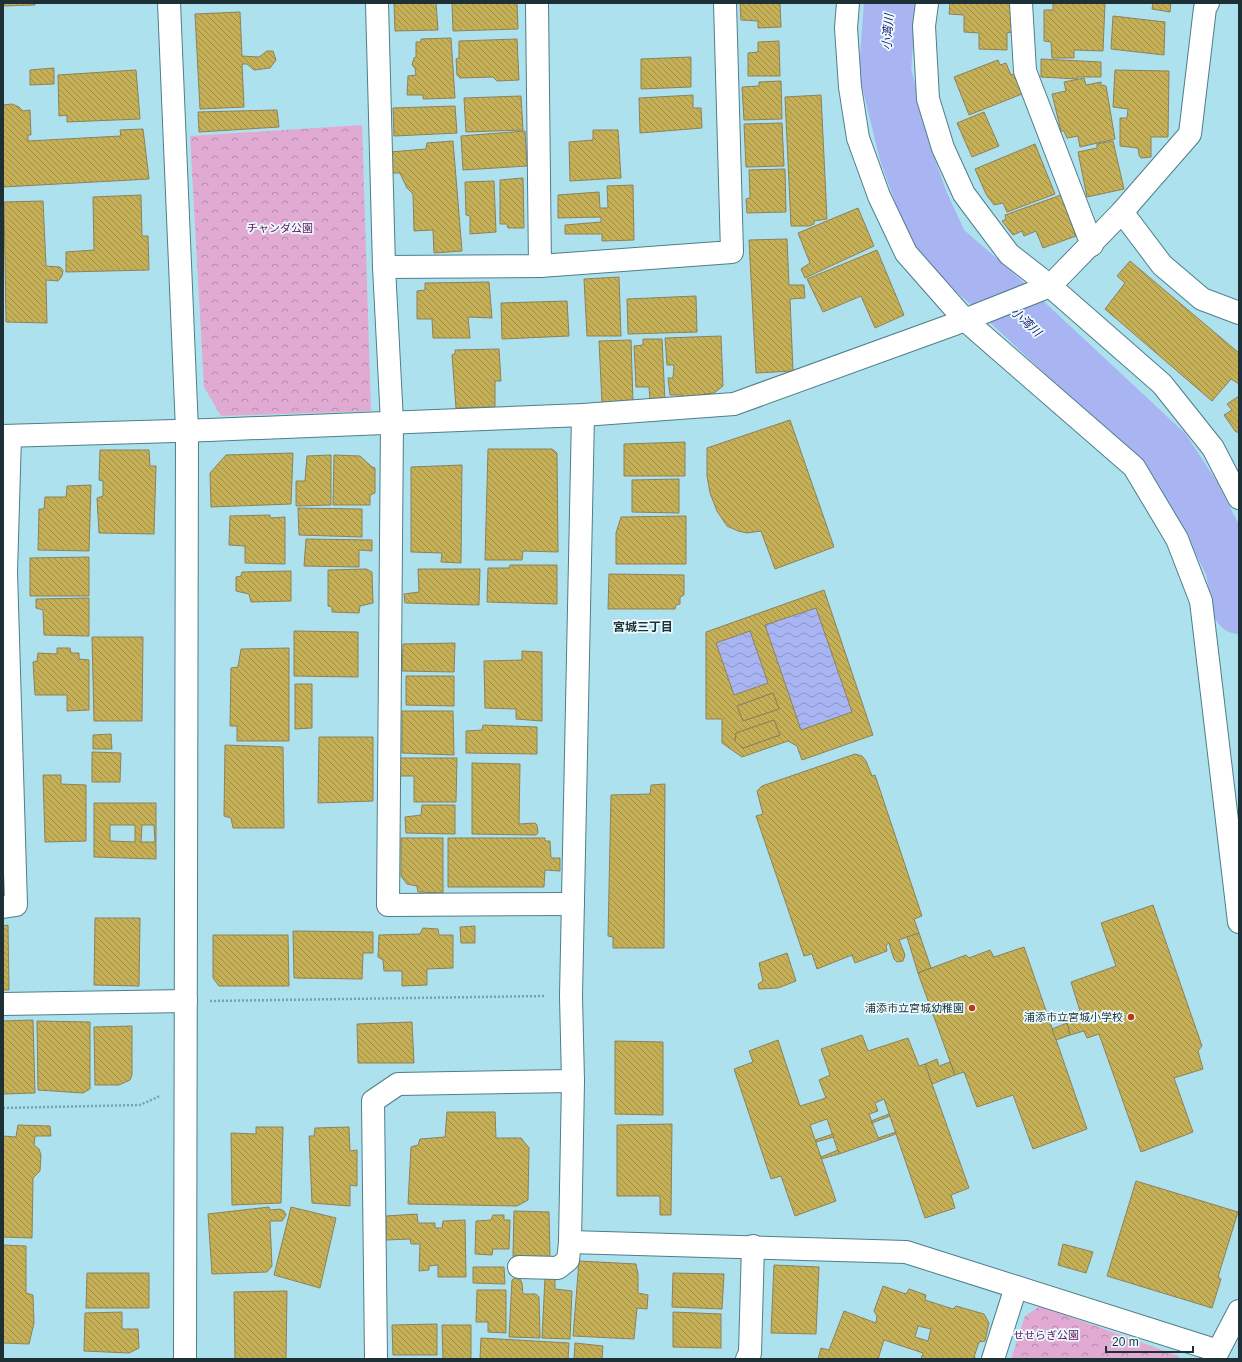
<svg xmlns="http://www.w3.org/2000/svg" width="1242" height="1362" font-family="Helvetica,'Noto Sans JP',sans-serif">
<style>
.park{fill:url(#park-crowns)}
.water{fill:url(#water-waves)}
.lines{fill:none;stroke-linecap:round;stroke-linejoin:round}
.river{stroke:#a9b5f3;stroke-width:52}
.building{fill:url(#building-back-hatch);stroke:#8b825c;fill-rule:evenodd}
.minor-casing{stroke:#4e7e8a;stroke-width:24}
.path{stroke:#79a0ab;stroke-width:2.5;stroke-dasharray:2 2;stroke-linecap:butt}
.minor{stroke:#fff;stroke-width:22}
.poi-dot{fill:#c1380d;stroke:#ecfbff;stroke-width:1.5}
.labels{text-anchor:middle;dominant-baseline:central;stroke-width:3.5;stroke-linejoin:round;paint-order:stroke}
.park-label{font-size:11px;fill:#671159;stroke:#ecfbff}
.poi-label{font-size:11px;fill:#1c3036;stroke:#ecfbff;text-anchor:end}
.water-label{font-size:12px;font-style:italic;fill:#1f1a70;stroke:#ecfbff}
.neighbourhood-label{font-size:12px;font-weight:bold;fill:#1c3036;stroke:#ecfbff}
</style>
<defs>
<pattern id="park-crowns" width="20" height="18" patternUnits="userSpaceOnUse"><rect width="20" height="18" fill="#e1aad3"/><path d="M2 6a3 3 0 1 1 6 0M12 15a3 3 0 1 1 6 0" fill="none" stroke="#b68bac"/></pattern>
<pattern id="water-waves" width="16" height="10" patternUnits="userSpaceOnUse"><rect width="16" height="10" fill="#a9b5f3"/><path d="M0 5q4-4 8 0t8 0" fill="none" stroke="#8994c6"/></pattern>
<pattern id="building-back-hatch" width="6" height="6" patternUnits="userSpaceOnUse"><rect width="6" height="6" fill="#c5af57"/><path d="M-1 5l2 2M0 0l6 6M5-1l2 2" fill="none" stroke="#9f8f49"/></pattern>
</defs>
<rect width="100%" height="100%" fill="#aee1ee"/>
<g class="park">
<polygon points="362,125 371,411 221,416 204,387 190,136"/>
<polygon points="1040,1306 1179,1356 1178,1359 1011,1359 1025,1316"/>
</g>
<g class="water">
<polygon points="816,608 852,712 801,730 765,625"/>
<polygon points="750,631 768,683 734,695 716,643"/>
</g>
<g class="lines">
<polyline class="river" points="890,3 885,71 905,153 923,203 943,246 989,286 1165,450 1194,494 1231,566 1239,608"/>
</g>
<g class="building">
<polygon points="3,3 35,3 35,5 3,6"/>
<polygon points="394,3 436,3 438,30 395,31"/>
<polygon points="452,3 517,3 518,29 453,31"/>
<polygon points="740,3 780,3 781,27 758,28 758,21 741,20"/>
<polygon points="950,3 1012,3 1012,32 1007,33 1007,50 979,49 979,33 964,32 964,15 949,14"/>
<polygon points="1053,3 1105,3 1103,51 1074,50 1074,58 1052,58 1051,42 1044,41 1044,10 1053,10"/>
<polygon points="1153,3 1171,3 1170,12 1152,9"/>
<polygon points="240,12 242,56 259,57 267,51 273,51 276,60 270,68 254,70 247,64 242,64 244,107 200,109 195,14"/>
<polygon points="1113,16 1165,22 1164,55 1111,49"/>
<polygon points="451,38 455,98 423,99 423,95 407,95 408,76 416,75 415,68 412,65 414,58 416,57 416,42 421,42 421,39"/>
<polygon points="517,39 519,80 497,81 493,77 460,78 457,75 456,59 459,58 459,41"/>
<polygon points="779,41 780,76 748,76 748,53 758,52 758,42"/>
<polygon points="691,57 691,87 641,89 641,59"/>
<polygon points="1041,59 1101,62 1101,77 1077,77 1077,79 1041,77"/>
<polygon points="998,60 1000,65 1006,63 1011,75 1020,72 1027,92 969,115 954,77"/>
<polygon points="54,68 54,84 30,85 30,70"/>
<polygon points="136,70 140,119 67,122 67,115 59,116 58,75"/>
<polygon points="1115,70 1169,71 1168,137 1151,137 1151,157 1141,158 1139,155 1138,148 1120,146 1120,118 1127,118 1128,109 1113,107"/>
<polygon points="1084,78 1086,85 1101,82 1101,85 1106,86 1115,139 1080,147 1078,136 1067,138 1064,131 1061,131 1052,94 1066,91 1064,82"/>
<polygon points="781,81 782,119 744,120 742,87 759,86 759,82"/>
<polygon points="693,95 693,108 701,108 702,128 640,133 639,98"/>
<polygon points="821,95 827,219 814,221 814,224 809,226 791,226 785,97"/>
<polygon points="521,96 523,130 466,132 464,98"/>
<polygon points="12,104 19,107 23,111 30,110 31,135 28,135 28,141 121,136 120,130 143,129 149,179 3,187 3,105"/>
<polygon points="455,106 457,133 394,136 393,108"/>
<polygon points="277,110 279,127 199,132 198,112"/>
<polygon points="984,112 999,146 972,157 957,123"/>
<polygon points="782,123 784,166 746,167 744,124"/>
<polygon points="593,130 618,130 621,178 570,181 569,142 593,140"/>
<polygon points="525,131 527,166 463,170 461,136"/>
<polygon points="453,141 462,251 434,253 433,230 414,231 413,194 407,188 400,173 390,173 390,152 426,149 427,143"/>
<polygon points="1113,141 1124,189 1087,197 1078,152 1097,148 1097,144"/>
<polygon points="1035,144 1055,194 1007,212 1003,203 994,205 986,194 975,169"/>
<polygon points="785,169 786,212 747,213 746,199 750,198 749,170"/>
<polygon points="523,178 524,228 508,228 507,224 500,224 500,180"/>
<polygon points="494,181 496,232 470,234 470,216 466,215 465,182"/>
<polygon points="633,185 634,240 602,241 602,234 565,234 565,225 601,222 601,217 558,218 558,195 599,192 600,208 608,208 607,186"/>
<polygon points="141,195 142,236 148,236 149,270 66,272 66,252 94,250 93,197"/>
<polygon points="1061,195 1076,236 1043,248 1036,231 1024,236 1022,231 1013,235 1002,221 1006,219 1005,215"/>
<polygon points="43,201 46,266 60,267 63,270 62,276 58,281 46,280 47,323 6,322 4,202"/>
<polygon points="858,208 874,246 805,278 801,269 810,263 798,233"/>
<polygon points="787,239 789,285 804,285 805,298 790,299 793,371 756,373 749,240"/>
<polygon points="877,250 904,315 875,328 861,296 823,312 807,279"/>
<polygon points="1130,261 1239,353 1239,384 1231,379 1212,401 1105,309 1125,283 1117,276"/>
<polygon points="619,277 621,336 587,336 584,279"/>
<polygon points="489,282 492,318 468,317 470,338 433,338 432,319 417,319 417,291 425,290 425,283"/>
<polygon points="696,296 697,332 628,334 627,299"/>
<polygon points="567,301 569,336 502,339 501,303"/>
<polygon points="721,336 723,386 714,393 704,394 704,397 682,399 682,395 670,395 668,378 673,378 674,365 667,365 665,338"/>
<polygon points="643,339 662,339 665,401 650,401 649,387 636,387 634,346 643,345"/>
<polygon points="631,340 633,402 602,403 599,341"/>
<polygon points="499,349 501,381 495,381 495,407 456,408 452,355 455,354 455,350"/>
<polygon points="1239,396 1239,433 1235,431 1224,415 1232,410 1227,404"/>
<polygon points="790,420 834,547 775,569 761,531 747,533 738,531 727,526 717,511 710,493 707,476 707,448"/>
<polygon points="685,442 685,476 624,476 624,444"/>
<polygon points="488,449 552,449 557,453 558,552 523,551 522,560 485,560"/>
<polygon points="100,450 149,450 150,466 156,466 154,534 99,533 97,498 103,496 103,481 99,480"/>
<polygon points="293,453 291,504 211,507 210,473 226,455"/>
<polygon points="331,455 331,505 296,506 296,481 305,481 307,456"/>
<polygon points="334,455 360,456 372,467 375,468 375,493 370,495 370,505 333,505"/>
<polygon points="462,465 461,563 441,562 442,553 411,552 411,467"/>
<polygon points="679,479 679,513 632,512 632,480"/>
<polygon points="91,485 89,551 38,550 39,509 44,509 45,497 66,497 67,486"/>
<polygon points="298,508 362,509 362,537 299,535"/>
<polygon points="270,515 270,518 285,517 285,564 245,563 245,546 229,545 230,516"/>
<polygon points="686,516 686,564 616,564 616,533 621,517"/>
<polygon points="306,539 372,540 372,551 359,550 359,567 304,566"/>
<polygon points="89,557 89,596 30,596 30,558"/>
<polygon points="510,565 557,565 557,604 487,602 488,568 509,568"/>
<polygon points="366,569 372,572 373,603 360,606 359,613 332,612 332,607 328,606 328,570"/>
<polygon points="418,569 480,569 479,605 405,603 404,594 419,592"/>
<polygon points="291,571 291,601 251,602 249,594 236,591 236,577 241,576 242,572"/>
<polygon points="609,574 684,575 684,595 680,597 680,604 676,605 675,609 608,609"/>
<path d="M824,590l49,145 -71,25 -5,-14 -9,-5 -46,16 -20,-14v-24h-16v-87zM816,608l36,104 -51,18 -36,-105zM750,631l18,52 -34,12 -18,-52zM773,693l6,16 -36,12 -6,-15zM774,720l6,15 -37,13 -8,-7 1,-8z"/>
<polygon points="89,598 89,636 44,635 43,610 36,608 36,599"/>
<polygon points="294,631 358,632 358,677 294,676"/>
<polygon points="92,637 143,637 142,721 94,721"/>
<polygon points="455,643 454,672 402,671 403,644"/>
<polygon points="57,648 70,648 71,653 79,653 79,659 89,660 89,710 67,711 67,695 35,695 33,662 37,661 38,653 57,654"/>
<polygon points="289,648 289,741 237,741 237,726 230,726 231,668 238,667 241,649"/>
<polygon points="522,651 542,652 542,721 516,719 516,709 485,708 484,661 522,660"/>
<polygon points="406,676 454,676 454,706 406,705"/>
<polygon points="295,684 312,684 312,728 295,729"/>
<polygon points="773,693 779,709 743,721 737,706"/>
<polygon points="402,711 453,711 454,755 402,753"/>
<polygon points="774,720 780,735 743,748 735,741 736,733"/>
<polygon points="483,725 537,727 537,754 466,753 466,731 482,730"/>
<polygon points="111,734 112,749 93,749 93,735"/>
<polygon points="319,737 373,737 373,801 318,803"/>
<polygon points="225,745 283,747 284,828 233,828 231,818 224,816"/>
<polygon points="92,752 121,753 120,782 92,782"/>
<polygon points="855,754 862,756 866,761 872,776 875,775 922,916 914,919 919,933 899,940 905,955 903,961 897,962 894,959 889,943 886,945 887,951 855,963 852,955 817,969 812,954 804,956 756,816 763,814 757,791 762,786"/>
<polygon points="400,758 457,758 456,802 414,802 414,776 400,776"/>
<polygon points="472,763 520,764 519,824 535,823 537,825 538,833 536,835 472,834"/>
<polygon points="43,775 61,775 61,784 86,785 86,841 45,842"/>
<polygon points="665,784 664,948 613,948 613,937 608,936 611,795 650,794 651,785"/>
<path d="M94,803h62v56l-62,-2zM110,825h25v17l-25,-1zM142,825h12l1,17h-14z"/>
<polygon points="422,805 455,805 455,834 406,833 405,817 421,815"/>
<polygon points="401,838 443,838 443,893 418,892 417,886 407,884 401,876"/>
<polygon points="448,838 545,838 545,841 550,841 551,858 560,858 560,871 545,870 544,887 448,887"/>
<polygon points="1153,905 1202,1046 1198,1051 1203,1069 1174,1078 1193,1132 1141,1152 1099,1034 1087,1038 1084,1031 1070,1035 1065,1017 1080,1011 1071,982 1116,966 1101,923"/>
<polygon points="95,918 140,918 139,986 94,985"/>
<polygon points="8,925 9,990 3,990 3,926"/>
<polygon points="475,926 475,943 461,943 460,927"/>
<polygon points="423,928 438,929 439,935 453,935 453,968 427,969 427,985 402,986 402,971 384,971 383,960 378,957 379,935 420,934"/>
<polygon points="293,931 373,932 373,953 363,953 362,979 294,978"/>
<polygon points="919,933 931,968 918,973 907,937"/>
<polygon points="213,935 288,935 289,986 219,986 213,978"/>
<polygon points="1024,947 1087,1129 1033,1149 1013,1095 977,1107 964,1072 955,1075 918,973 966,955 969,958 990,950 994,957"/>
<polygon points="787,953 796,981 778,988 759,989 758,984 763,981 759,963"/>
<polygon points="33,1020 35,1093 3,1094 3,1021"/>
<polygon points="37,1021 90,1022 90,1089 83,1093 38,1090"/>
<polygon points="412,1022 414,1063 358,1063 357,1024"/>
<polygon points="1067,1023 1070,1035 1056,1040 1052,1029"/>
<polygon points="132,1026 132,1075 130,1080 119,1085 95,1085 94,1027"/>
<polygon points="862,1035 868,1051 908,1038 919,1066 925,1064 969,1188 951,1195 955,1208 925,1218 884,1099 875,1103 878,1111 869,1114 879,1140 839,1154 827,1119 810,1125 836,1201 795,1216 781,1176 771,1179 734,1069 753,1062 749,1051 778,1040 800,1106 826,1098 819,1080 830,1075 821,1049"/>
<polygon points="615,1041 663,1042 663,1115 615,1114"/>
<polygon points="937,1059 939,1066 950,1062 955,1075 932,1084 925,1064"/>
<polygon points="447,1112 495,1112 496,1138 521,1138 529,1148 528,1200 517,1206 408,1204 411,1147 418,1145 420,1139 445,1137"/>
<polygon points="889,1114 890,1116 872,1123 871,1121"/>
<polygon points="672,1124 671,1215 660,1215 660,1196 617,1196 617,1125"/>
<polygon points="18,1125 50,1126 51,1136 35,1136 34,1145 39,1149 41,1155 40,1171 33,1178 32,1238 3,1237 3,1136 16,1137"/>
<polygon points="256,1127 283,1127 281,1203 232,1205 231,1133 256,1134"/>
<polygon points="349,1127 350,1151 357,1150 357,1186 350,1185 350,1206 312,1203 309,1136 314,1136 315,1128"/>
<polygon points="896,1132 896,1134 879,1140 878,1138"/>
<polygon points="833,1134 834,1137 816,1142 815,1140"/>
<polygon points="838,1150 839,1154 821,1159 821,1157"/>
<polygon points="1136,1181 1238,1212 1218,1277 1221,1279 1212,1308 1107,1276"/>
<polygon points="269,1207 270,1210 280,1209 284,1211 286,1215 282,1221 270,1221 272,1266 267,1272 212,1274 208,1214"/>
<polygon points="291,1207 336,1218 320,1288 274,1275"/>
<polygon points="514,1211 549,1212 550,1257 513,1256"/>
<polygon points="417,1214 418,1223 435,1223 435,1228 442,1228 443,1221 465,1220 466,1277 438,1277 438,1265 429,1266 429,1270 419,1271 420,1244 411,1244 410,1239 386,1240 386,1216"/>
<polygon points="493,1215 504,1215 504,1220 510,1220 509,1249 493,1249 492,1255 475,1254 476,1221 491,1220"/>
<polygon points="1063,1244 1093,1252 1086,1273 1058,1265"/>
<polygon points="3,1245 26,1246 26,1293 33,1295 34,1323 29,1344 3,1343"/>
<polygon points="579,1261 636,1264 638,1274 638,1293 648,1295 647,1309 637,1308 634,1339 573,1336"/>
<polygon points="774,1265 819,1267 816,1334 771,1333"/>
<polygon points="473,1267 504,1267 505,1284 473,1283"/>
<polygon points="87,1273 149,1273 149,1308 86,1308"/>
<polygon points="673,1273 724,1274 722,1309 672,1307"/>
<polygon points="545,1277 555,1278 555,1289 572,1291 570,1339 542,1338"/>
<polygon points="515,1278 520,1279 522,1283 523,1294 536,1294 539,1297 540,1338 509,1337 512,1280"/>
<path d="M883,1286l23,8 3,-5 17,6 -1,5 28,9 3,-3 28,8 5,9 -4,18 -6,1 -5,15 3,2h-56l2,-6 -39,-13 -6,19h-60l3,-11 8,2 15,-39 32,12 1,-7 -3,-5zM918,1326l13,3 -3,12 -13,-4z"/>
<polygon points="477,1290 506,1290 506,1333 488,1332 488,1322 476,1322"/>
<polygon points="287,1291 286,1359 235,1359 234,1292"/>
<polygon points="122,1312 122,1329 138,1329 139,1348 129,1353 84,1351 85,1313"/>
<polygon points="673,1312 721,1314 721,1348 673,1347"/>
<polygon points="437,1324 437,1355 393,1355 392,1325"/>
<polygon points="442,1325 471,1325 471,1359 443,1359"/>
<polygon points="481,1338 569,1343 568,1359 480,1359"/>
<polygon points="575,1343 603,1346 602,1359 574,1359"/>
</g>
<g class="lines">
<defs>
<g id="minor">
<polyline points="169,3 187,430 185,1359"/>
<polyline points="377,3 384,267 392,422 388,905 573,904"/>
<polyline points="537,3 540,266"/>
<polyline points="848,3 846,28 850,87 858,138 879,196 906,253 965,320 1134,467 1177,539 1201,601 1239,922"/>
<polyline points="927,3 924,26 928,99 943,148 964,194 1009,254 1050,286 1162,384 1213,448 1239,498"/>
<polyline points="1021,3 1025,71 1092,245"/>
<polyline points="1122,212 1162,265 1202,299 1239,313"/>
<polyline points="384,267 540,266 732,252 725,3"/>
<polyline points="3,436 209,430 583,415 734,404 952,325 1050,286 1122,212 1190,134 1205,8 1208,3"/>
<polyline points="3,907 16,905 6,572 10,436"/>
<polyline points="3,1004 186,1001"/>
<polyline points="570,1242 906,1252 1218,1351"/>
<polyline points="519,1267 558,1268 568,1260 570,1242 573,1081 571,996 583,415"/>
<polyline points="376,1359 373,1101 398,1084 573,1081"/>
<polyline points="747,1359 750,1353 753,1246"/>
<polyline points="993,1359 1016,1287"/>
<polyline points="1214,1359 1239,1311"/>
</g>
</defs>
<use href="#minor" class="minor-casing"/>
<g class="path">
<polyline points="210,1001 545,996"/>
<polyline points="3,1108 140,1105 160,1096"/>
</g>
<use href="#minor" class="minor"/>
</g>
<g class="poi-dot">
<circle cx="972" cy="1008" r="4"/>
<circle cx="1131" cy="1017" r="4"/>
</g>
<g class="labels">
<g class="park-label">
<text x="280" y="228">チャンダ公園</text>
<text x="1046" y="1335">せせらぎ公園</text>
</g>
<g class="poi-label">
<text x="964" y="1008">浦添市立宮城幼稚園</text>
<text x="1123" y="1017">浦添市立宮城小学校</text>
</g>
<g class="water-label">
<text transform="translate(888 32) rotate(-86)">小湾川</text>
<text transform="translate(1026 322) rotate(43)">小湾川</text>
</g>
<g class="neighbourhood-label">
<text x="643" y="627">宮城三丁目</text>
</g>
</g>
<rect width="1242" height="1362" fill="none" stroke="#1c3036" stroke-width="8"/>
<path d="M1106 1346v6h87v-6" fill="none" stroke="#1c3036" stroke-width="2"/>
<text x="1112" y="1346" font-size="12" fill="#1c3036" stroke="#ecfbff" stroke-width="3" paint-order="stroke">20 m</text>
</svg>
